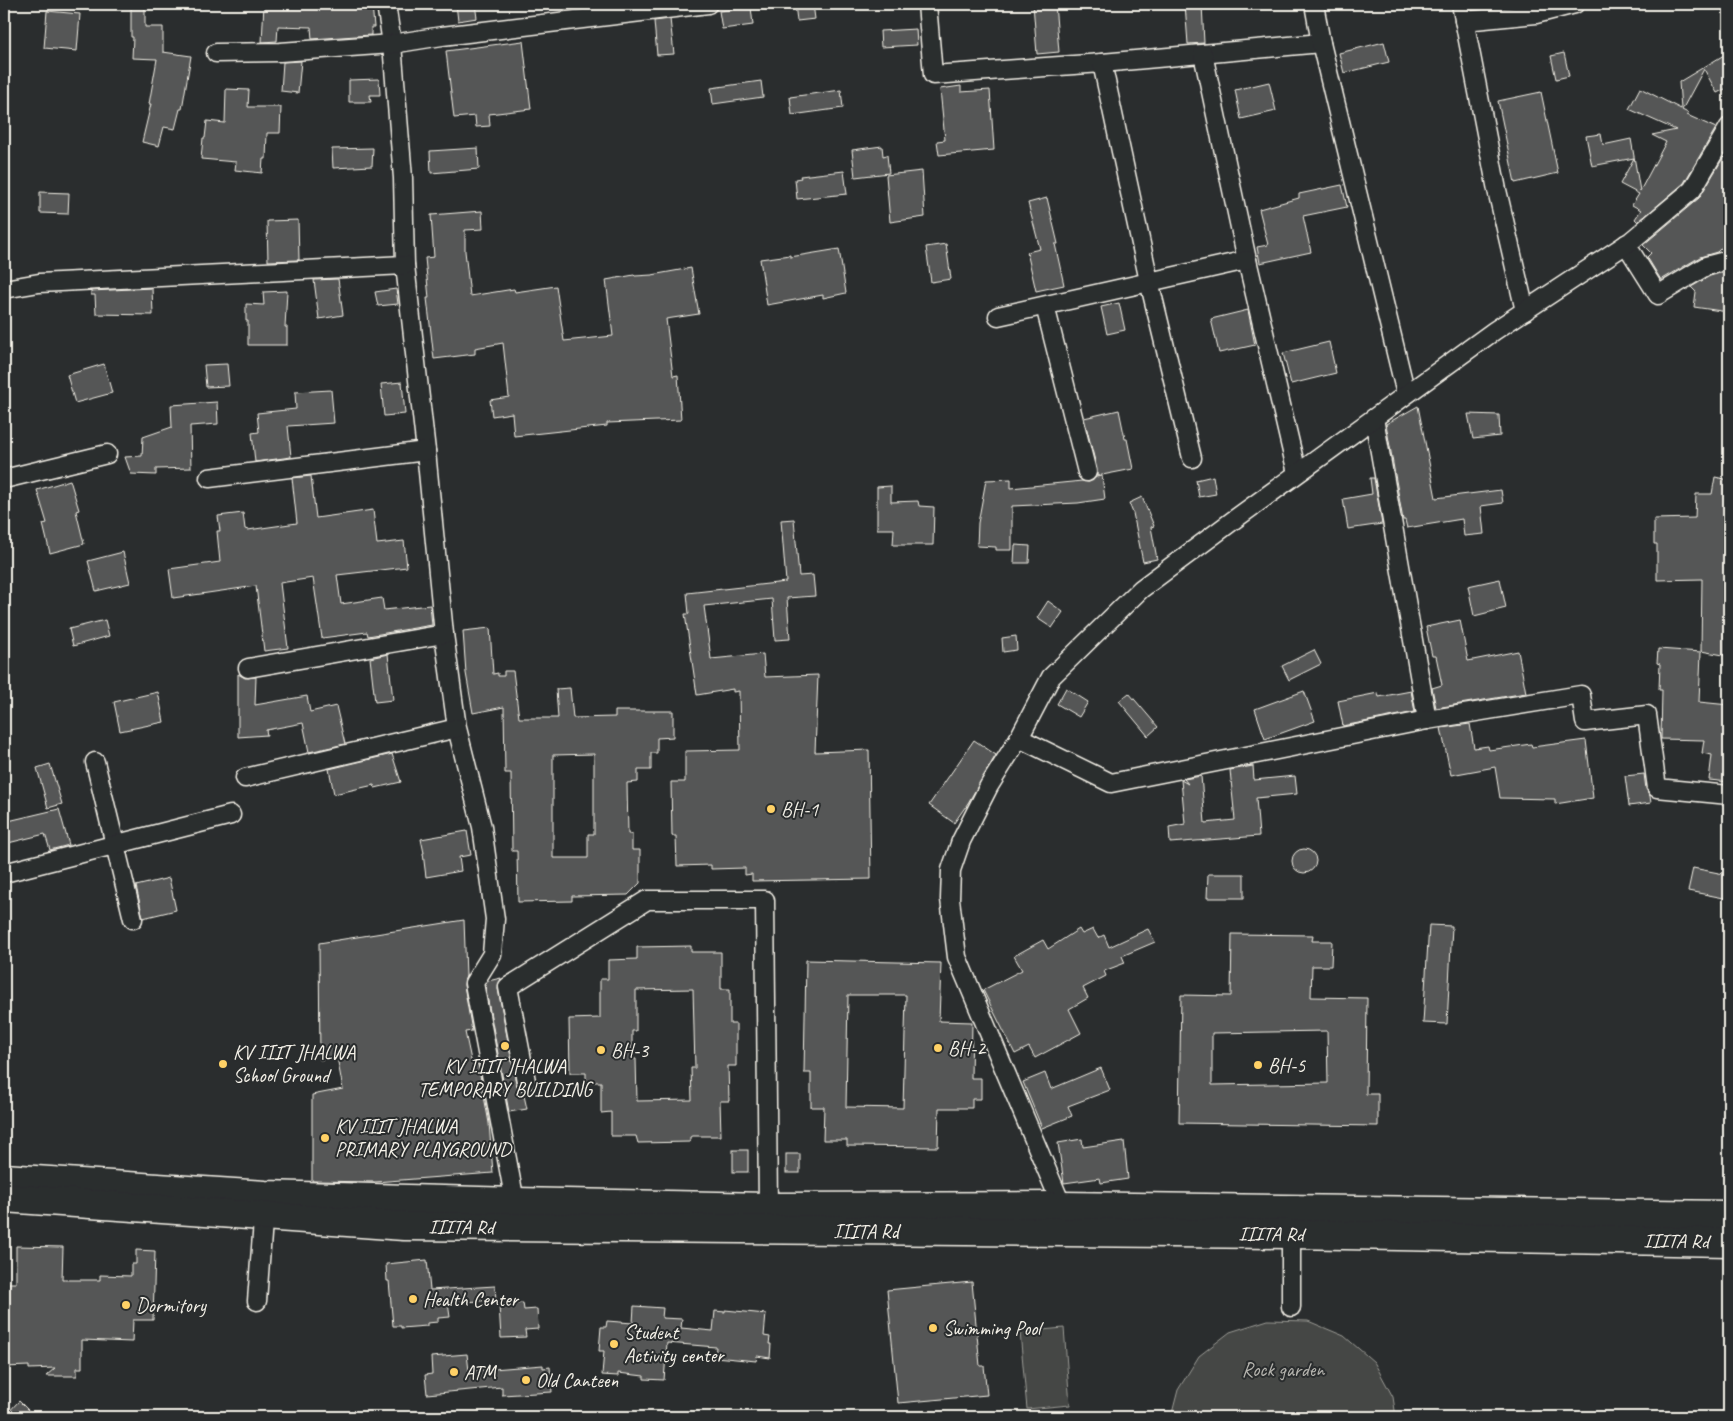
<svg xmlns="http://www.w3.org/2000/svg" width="1733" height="1421" font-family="Caveat,sans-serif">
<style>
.garden{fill:#444645;stroke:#9c9c96}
.building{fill:#555756;stroke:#f4f1e8;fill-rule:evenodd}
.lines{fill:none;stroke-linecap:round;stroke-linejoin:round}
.minor-casing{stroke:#f4f1e8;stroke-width:21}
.primary-casing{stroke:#f4f1e8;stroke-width:31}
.minor{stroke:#2a2d2e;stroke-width:18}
.primary{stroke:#2a2d2e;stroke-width:28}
.poi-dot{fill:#ffd166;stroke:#2a2d2e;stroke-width:2}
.labels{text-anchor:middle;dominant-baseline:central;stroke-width:4;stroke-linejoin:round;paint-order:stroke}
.poi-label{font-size:20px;fill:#f4f1e8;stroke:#2a2d2e;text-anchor:start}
.street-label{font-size:20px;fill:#f4f1e8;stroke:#2a2d2e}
.park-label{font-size:20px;fill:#b6b5af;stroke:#2a2d2e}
</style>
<rect width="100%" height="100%" fill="#2a2d2e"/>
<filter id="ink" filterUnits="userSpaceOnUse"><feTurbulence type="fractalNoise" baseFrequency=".02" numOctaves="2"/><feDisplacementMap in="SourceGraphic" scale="10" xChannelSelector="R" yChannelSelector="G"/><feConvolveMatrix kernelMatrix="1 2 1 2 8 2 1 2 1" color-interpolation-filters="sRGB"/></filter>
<g filter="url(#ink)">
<g class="garden">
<polygon points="1268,1320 1308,1321 1344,1336 1374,1362 1393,1397 1396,1417 1171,1417 1178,1390 1199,1356 1230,1332"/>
<polygon points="1064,1328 1070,1405 1027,1409 1020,1332"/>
</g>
<g class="building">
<polygon points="131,4 145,4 145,27 163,27 163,52 191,56 182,109 180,109 175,129 164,127 159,146 142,142 151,104 149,104 157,59 132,58 133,37 131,37"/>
<polygon points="264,4 292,4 292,8 336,4 372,4 374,27 371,27 371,35 312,39 311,27 278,26 277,41 262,42"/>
<polygon points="456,4 475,4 477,18 458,21"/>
<polygon points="795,4 813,4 815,19 797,21"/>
<polygon points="1033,4 1055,4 1059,52 1037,54"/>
<polygon points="1185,4 1202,4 1204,43 1188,44"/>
<polygon points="751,7 753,25 722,29 719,11"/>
<polygon points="47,11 80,14 77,51 44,48"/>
<polygon points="670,19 674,54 657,55 654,21"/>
<polygon points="916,29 917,45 881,47 880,31"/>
<polygon points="523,41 531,109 489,114 490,126 476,127 475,116 454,118 446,51"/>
<polygon points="1384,42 1389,62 1344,73 1339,53"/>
<polygon points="1729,52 1729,87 1717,93 1704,69 1682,110 1688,113 1687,115 1716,128 1684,183 1638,222 1635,219 1641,210 1632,205 1639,194 1620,184 1634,158 1592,166 1586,136 1601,134 1603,145 1631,139 1640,191 1666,142 1652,135 1676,130 1629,109 1640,88 1681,109 1679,82"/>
<polygon points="1564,53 1569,76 1556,79 1551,56"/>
<polygon points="301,61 298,93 281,91 283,62"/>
<polygon points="379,79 380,95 370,95 371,102 349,102 349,80"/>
<polygon points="761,81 763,97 713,104 711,88"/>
<polygon points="1269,82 1276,111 1241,119 1235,90"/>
<polygon points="961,86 961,92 990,90 994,150 939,155 937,141 945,140 940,89"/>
<polygon points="226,89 249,90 248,107 281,107 280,133 267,133 266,159 263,159 262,173 235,170 236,162 201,159 203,138 205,138 207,121 225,123"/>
<polygon points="841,90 843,108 792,115 790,97"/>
<polygon points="1541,92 1558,173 1515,183 1498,101"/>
<polygon points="882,146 883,156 887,155 889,173 855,177 852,150"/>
<polygon points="373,148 372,166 333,168 332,149"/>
<polygon points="478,148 479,169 431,173 430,151"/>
<polygon points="1729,148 1729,240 1717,252 1700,257 1661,280 1647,257 1651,253 1643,245 1699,198"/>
<polygon points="844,171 847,194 797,199 795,179 801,178 800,176"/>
<polygon points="922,171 925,217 890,222 886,175"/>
<polygon points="1342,185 1347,207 1303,216 1311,252 1260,263 1257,247 1268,245 1259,209 1299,198 1299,194"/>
<polygon points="40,192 69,193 68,214 40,213"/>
<polygon points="1047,198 1058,244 1055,244 1064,285 1036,291 1027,252 1040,249 1028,203"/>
<polygon points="482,211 483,229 465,230 465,251 470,296 514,289 515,292 556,286 564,341 613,336 606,280 634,275 635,276 652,275 691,268 699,314 666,319 673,376 678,375 681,420 607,423 607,426 514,436 512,413 492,416 490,400 509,397 503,343 475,348 475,354 434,359 427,298 429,298 425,258 434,257 431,215"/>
<polygon points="298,220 299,260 268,261 267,221"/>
<polygon points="946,244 951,279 931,282 926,247"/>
<polygon points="839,249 846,293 823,298 823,295 767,305 760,259 790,255 790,257"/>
<polygon points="1720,273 1729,274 1728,312 1694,307 1696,292 1691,287 1710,276"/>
<polygon points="338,279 343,315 319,319 314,280"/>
<polygon points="152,288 153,315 96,314 95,295 91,295 91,291"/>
<polygon points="396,289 398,304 378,306 375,292"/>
<polygon points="287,291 285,327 287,327 287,345 248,345 248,321 246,321 246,304 264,305 263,292"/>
<polygon points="1119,303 1125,330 1107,334 1101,307"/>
<polygon points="1248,310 1255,345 1219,353 1211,319"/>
<polygon points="1329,342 1336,373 1291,384 1283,353"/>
<polygon points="104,364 112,393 75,403 67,375"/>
<polygon points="227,364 229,386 206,387 204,365"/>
<polygon points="402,382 405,414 384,416 381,384"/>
<polygon points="331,390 334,423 288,426 291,457 255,462 252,433 259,432 257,413 296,409 295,392"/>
<polygon points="217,402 218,424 190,426 191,468 156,469 156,475 131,474 125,457 142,456 143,437 172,427 171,405"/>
<polygon points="1418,406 1436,498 1501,490 1503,503 1481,506 1484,534 1464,536 1462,519 1407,528 1405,520 1403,520 1386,424"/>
<polygon points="1119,410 1125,439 1127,439 1133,469 1097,476 1097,469 1084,418"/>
<polygon points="1468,414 1499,415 1500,436 1473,439"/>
<polygon points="311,476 316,518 373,510 377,544 404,541 407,567 337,575 341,604 382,598 384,610 430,605 432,625 368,636 367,632 322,638 313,578 286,582 280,583 288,648 264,651 256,586 173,598 169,569 220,562 217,531 220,531 218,516 243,513 245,529 248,530 297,523 292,478"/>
<polygon points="1102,476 1105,499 1078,503 1012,506 1012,550 996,550 996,547 977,546 978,523 986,480 1011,479 1011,488 1082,481 1089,482 1096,477"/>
<polygon points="1213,476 1216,494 1199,497 1196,480"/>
<polygon points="1715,477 1729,480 1729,656 1701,651 1702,579 1657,580 1657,544 1654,544 1654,519 1695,518 1696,494 1712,494"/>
<polygon points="1370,478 1374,478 1382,524 1348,529 1343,499 1372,494"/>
<polygon points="70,480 79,510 76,511 84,544 50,553 43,524 47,523 37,490"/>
<polygon points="891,486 891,502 918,501 919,506 934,507 933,545 893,545 894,529 877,529 877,487"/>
<polygon points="1142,497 1154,526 1151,527 1157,559 1143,562 1133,513 1129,503"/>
<polygon points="794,519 799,576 813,575 815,596 787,598 790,639 775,640 772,599 704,606 711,659 763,654 765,677 818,675 815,752 869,750 871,879 752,881 752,874 745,875 745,868 711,869 711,865 677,866 676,836 672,836 671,782 685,782 685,751 740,750 739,691 733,692 733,689 697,695 685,614 689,614 687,593 786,582 781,520"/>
<polygon points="1015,545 1030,546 1029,563 1014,563"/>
<polygon points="123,552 130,583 96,591 88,561"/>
<polygon points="1500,579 1506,608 1474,616 1468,586"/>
<polygon points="1048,601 1063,612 1052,628 1037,618"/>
<polygon points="105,620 109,636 73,646 69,629"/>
<polygon points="1460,620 1468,661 1518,651 1526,693 1436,708 1432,688 1442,685 1436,656 1432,656 1426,627"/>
<path d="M490,628l3,46 5,-1v3h6v-5h9l6,47h39l-2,-29 14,-1 3,30 42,-1v-6h58v26l-16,1v15h-6v17h-13v12l-11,1 1,51h4v16h8v33l-12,12 -56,1v5l-54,1 -1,-51h-5l-1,-78h-6l-1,-66 -31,6 -7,-40 -3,-42zM594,754v80h-6v24h-35v-103z"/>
<polygon points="1016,636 1017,650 1003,652 1002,638"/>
<polygon points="1658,649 1701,652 1699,702 1729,705 1729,782 1709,780 1712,755 1702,753 1704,740 1661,739 1662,690 1659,690 1660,664 1657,663"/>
<polygon points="1314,650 1321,664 1289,680 1282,666"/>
<polygon points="388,654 393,700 375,702 370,658"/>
<polygon points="238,674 245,678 256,677 255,705 307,696 310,712 336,706 345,744 309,752 303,723 266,730 267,735 238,737"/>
<polygon points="1066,688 1088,702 1079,717 1057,704"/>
<polygon points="1304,691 1315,721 1265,739 1255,709"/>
<polygon points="1411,691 1415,712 1343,726 1338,701 1378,693 1379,697"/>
<polygon points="158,692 164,722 120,731 114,702"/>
<polygon points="1129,693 1158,727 1148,736 1119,701"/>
<polygon points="1470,724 1474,748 1488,746 1489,750 1531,744 1532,747 1586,740 1593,798 1555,804 1555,799 1500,798 1495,767 1451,775 1441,728"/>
<polygon points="974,740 996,755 968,803 954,823 929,805"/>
<polygon points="392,754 401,782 375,788 374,785 334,794 329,769"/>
<polygon points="50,764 62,804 48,808 37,768"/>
<polygon points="1253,766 1254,780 1295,776 1297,794 1256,798 1259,836 1170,843 1169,827 1185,824 1181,780 1188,784 1184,779 1201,776 1205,823 1235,820 1230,770"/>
<polygon points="1644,774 1646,789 1650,796 1651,803 1629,806 1625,776"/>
<polygon points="59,809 69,845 50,850 45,834 4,844 4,822"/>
<polygon points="467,831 471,855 459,857 461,871 426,877 423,853 424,853 421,839"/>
<circle cx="1304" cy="861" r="12"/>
<polygon points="1693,868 1729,875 1729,899 1688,891"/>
<polygon points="1208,874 1244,874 1244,898 1207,898"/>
<polygon points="169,878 176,910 143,918 136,886"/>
<polygon points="464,920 466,976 464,985 472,1031 465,1032 472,1065 478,1064 489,1123 493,1173 375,1182 312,1181 312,1095 343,1089 337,1057 320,1060 319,943"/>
<polygon points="1429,925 1452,926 1447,1024 1423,1023"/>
<polygon points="1079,929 1082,934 1093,929 1098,938 1104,935 1109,947 1148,929 1155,942 1122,956 1125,963 1104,971 1106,976 1083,988 1088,998 1069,1009 1081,1033 1035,1058 1029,1047 1015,1054 983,990 1022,970 1014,956 1043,940 1048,949"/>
<path d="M1232,934l81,1 -1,6h20l-1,25h-19l-1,31 56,1 -1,96h12v32l-199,-3 2,-128 50,1zM1327,1031l1,52 -116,2v-52z"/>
<path d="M691,946v6h30v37h9v35h6v42h-8l1,35h-9l1,35h-28l-3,1v5l-52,1 -2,-7h-25v-24l-10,1v-31h-15v-9h-16l-1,-54 31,-1v-39h8v-19l29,-1v-12zM693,989l2,79h-4l1,32 -55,1 -1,-42h-4v-28h4v-41z"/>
<path d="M806,960l135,3 -2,58 33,1 -1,56h10v21h-9v9h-33l-1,39 -91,-1v-6h-24l1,-33h-13v-34h-7zM848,995h58l-3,113 -57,-1z"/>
<polygon points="501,978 498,989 516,1083 518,1088 523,1091 527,1109 509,1112 485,985 488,981"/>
<polygon points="1101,1068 1110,1090 1068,1106 1072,1116 1042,1128 1023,1082 1045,1073 1051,1089"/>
<polygon points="1082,1139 1083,1147 1124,1141 1128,1179 1101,1183 1100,1178 1064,1183 1058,1143"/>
<rect x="733" y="1150" width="15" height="22"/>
<rect x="786" y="1154" width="14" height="19"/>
<polygon points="16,1246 63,1247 62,1280 100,1280 100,1275 131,1276 131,1264 136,1264 136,1250 155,1251 153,1320 133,1320 132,1342 82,1340 82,1368 77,1368 77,1376 46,1376 55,1368 29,1369 29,1366 4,1367 4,1342 7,1342 6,1291 8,1291 8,1283 16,1283"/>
<polygon points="427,1260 430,1290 495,1286 496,1300 448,1303 450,1317 438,1318 438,1322 427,1323 427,1326 401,1328 401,1326 393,1326 389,1281 387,1281 386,1264"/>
<polygon points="972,1282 980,1366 984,1366 987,1395 898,1403 887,1290"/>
<polygon points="523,1303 524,1310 537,1309 538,1329 525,1330 526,1337 501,1338 499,1304"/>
<polygon points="634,1306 663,1308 662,1318 682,1319 681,1328 713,1331 715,1311 725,1312 725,1310 766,1314 764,1336 770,1337 769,1344 771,1344 770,1358 757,1356 756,1361 715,1357 716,1347 667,1343 664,1380 644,1379 644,1376 618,1373 618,1376 602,1375 604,1351 599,1351 601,1327 606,1327 607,1321 633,1323"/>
<polygon points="467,1354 469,1371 543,1365 543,1368 550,1367 552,1392 502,1395 502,1387 427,1394 425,1375 432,1374 431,1357"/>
<polygon points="19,1401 35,1417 4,1417"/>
</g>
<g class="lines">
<defs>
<g id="minor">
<polyline points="386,4 392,44 403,178 405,265 426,451 444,634 457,728 482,827 495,919 492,954 474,983 515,1202"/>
<polyline points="927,4 933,75 1102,63 1321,43"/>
<polyline points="1314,4 1321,43 1406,394"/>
<polyline points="1461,4 1497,190 1525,311"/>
<polyline points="1464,21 1536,14 1575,4"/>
<polyline points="216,53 280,52 392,44 442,36 708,4"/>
<polyline points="1203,54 1247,260 1297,473"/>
<polyline points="1102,63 1149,281 1192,458"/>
<polyline points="1626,244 1658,295 1706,266 1729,260"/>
<polyline points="4,289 39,283 405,265"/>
<polyline points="1045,306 1087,472"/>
<polyline points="998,316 1247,260"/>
<polyline points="1374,418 1427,720"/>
<polyline points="209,478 426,451"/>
<polyline points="4,479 107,454"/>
<polyline points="248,668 444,634"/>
<polyline points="1019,738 1051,677 1141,589 1235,519 1494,331 1631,241 1692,190 1729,127"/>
<polyline points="95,762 133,919"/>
<polyline points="245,778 457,728"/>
<polyline points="4,873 231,815"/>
<polyline points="526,1081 508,987 647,900 765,900 768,1207"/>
<polyline points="1062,1206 957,957 950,899 951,870 961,841 989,786 1019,738 1111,783 1427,720 1581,695 1585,722 1647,715 1657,788 1729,795"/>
<polyline points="257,1301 264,1208"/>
<polyline points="1291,1307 1291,1223"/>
</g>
<g id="primary">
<polyline points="4,1178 265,1195 515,1202 768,1207 1062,1206 1729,1215"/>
<polyline points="4,1198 404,1226 1291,1234 1729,1242"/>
</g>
</defs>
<use href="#minor" class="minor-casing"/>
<use href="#primary" class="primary-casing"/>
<use href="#minor" class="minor"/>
<use href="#primary" class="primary"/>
</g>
</g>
<g class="poi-dot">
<circle cx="771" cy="809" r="5"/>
<circle cx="505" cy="1046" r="5"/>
<circle cx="938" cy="1048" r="5"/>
<circle cx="601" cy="1050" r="5"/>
<circle cx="223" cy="1064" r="5"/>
<circle cx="1258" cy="1065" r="5"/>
<circle cx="325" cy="1138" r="5"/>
<circle cx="413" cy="1299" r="5"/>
<circle cx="126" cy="1305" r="5"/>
<circle cx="933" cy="1328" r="5"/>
<circle cx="614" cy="1344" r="5"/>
<circle cx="454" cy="1372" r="5"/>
<circle cx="526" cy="1380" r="5"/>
</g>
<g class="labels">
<g class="poi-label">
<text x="781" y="809">BH-1</text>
<text x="948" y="1048">BH-2</text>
<text x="611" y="1050">BH-3</text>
<text x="233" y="1052">KV IIIT JHALWA<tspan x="233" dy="23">School Ground</tspan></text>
<text x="1268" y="1065">BH-5</text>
<text x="505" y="1066" text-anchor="middle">KV IIIT JHALWA<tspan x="505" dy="23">TEMPORARY BUILDING</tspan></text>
<text x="335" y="1126">KV IIIT JHALWA<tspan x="335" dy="23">PRIMARY PLAYGROUND</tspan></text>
<text x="423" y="1299">Health Center</text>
<text x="136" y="1305">Dormitory</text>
<text x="943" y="1328">Swimming Pool</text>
<text x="624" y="1332">Student<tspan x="624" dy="23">Activity center</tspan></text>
<text x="464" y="1372">ATM</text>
<text x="536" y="1380">Old Canteen</text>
</g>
<g class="street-label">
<text transform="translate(461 1227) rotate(1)">IIITA Rd</text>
<text x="866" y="1231">IIITA Rd</text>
<text transform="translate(1271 1234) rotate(1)">IIITA Rd</text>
<text transform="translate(1676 1241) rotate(1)">IIITA Rd</text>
</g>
<g class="park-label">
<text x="1283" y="1369">Rock garden</text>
</g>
</g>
<rect width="1733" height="1421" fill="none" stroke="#2a2d2e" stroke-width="20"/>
<rect x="10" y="10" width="1713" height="1401" fill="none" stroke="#f4f1e8" stroke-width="2" filter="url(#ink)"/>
</svg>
